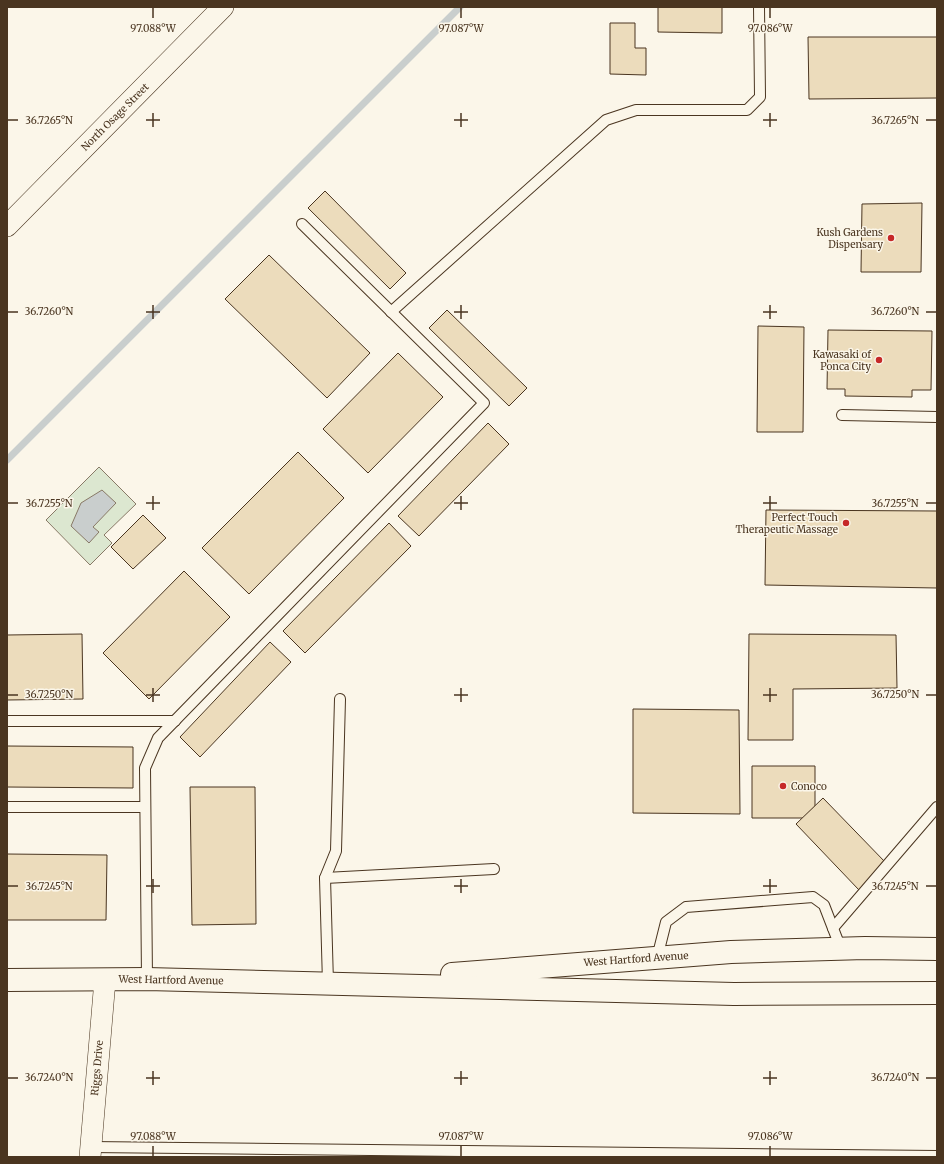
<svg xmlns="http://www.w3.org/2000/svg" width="944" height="1164" font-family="Merriweather,serif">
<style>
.green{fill:#dce7d0;stroke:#887966}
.water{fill:#c9cecd;stroke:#887966}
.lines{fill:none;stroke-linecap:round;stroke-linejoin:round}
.stream{stroke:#c9cecd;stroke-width:7}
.building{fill:#ecdcbc;stroke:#4a3520}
.service-casing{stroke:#4a3520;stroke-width:12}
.minor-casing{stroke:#4a3520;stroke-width:22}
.secondary-casing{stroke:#4a3520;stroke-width:24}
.service{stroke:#fbf6e9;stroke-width:10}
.minor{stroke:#fbf6e9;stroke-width:21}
.secondary{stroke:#fbf6e9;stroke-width:22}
.ticks{fill:none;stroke:#4a3520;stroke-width:1.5}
.poi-dot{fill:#c62828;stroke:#fbf6e9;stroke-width:1.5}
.labels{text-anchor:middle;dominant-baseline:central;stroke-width:3;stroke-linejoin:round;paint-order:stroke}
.street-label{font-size:10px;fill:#4a3520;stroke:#fbf6e9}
.poi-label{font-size:10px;fill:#4a3520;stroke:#fbf6e9;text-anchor:end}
.ticks-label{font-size:10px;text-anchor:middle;fill:#4a3520;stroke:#fbf6e9;stroke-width:3;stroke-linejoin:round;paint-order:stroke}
</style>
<rect width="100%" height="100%" fill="#fbf6e9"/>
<polygon class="green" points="99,467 136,504 104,535 112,543 90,565 46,520"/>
<polygon class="water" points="102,490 116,503 93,527 99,532 89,543 71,526 81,503"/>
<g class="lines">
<polyline class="stream" points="7,460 460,7"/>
</g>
<g class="building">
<polygon points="658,7 722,7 722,33 658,32"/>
<polygon points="610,23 635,23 635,48 646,48 646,75 610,74"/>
<polygon points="808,37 937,37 937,98 809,99"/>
<polygon points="325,191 406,273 390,289 308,208"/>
<polygon points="922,203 921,272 861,272 862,204"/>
<polygon points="269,255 370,353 327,398 225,299"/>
<polygon points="447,310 527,388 509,406 429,328"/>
<polygon points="758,326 804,327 803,432 757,432"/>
<polygon points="828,330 932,331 931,390 912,390 912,397 845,396 845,389 827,389"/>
<polygon points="398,353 443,397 368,473 323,429"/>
<polygon points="488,423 509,444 419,536 398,516"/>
<polygon points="298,452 344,498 249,594 202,548"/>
<polygon points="766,510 937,511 937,588 765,585"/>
<polygon points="143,515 166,538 133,569 111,547"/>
<polygon points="389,523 411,546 305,653 283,631"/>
<polygon points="184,571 230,617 149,699 103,653"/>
<polygon points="82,634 83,699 7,700 7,635"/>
<polygon points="749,634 896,635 897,688 793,689 793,740 748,740"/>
<polygon points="270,642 291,662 200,757 180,737"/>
<polygon points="633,709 739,710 740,814 633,813"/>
<polygon points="7,746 133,747 133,788 7,787"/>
<polygon points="752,766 815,766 815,806 803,818 752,818"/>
<polygon points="190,787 255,787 256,924 192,925"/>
<polygon points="823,798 886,863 859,890 796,824"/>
<polygon points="7,854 107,855 106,920 7,920"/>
</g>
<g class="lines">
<defs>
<g id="service">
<polyline points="391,312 606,120 636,110 747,110 760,97 759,7"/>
<polyline points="842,415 937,417"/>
<polyline points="7,721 175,721"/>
<polyline points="7,807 145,807"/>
<polyline points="325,878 494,869"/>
<polyline points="833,928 937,807"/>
<polyline points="657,958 666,922 686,907 813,897 824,905 841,949"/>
<polyline points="147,979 145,768 158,738 484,403 302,224"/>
<polyline points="328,983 325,878 336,851 340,699"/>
<polyline points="90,1147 937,1156"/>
</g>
<g id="minor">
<polyline points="7,226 223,7"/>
<polyline points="90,1157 105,980"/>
</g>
<g id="secondary">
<polyline points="452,974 731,952 865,948 937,949"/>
<polyline points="7,980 147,979 734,994 937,993"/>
</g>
</defs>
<use href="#service" class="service-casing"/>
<use href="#minor" class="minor-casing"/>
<use href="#secondary" class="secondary-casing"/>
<use href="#service" class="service"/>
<use href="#minor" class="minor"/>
<use href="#secondary" class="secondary"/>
</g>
<path class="ticks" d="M153,8v10M461,8v10M770,8v10M153,113v14M461,113v14M770,113v14M8,120h10M146,120h14M454,120h14M763,120h14M926,120h10M153,305v14M461,305v14M770,305v14M8,312h10M146,312h14M454,312h14M763,312h14M926,312h10M153,496v14M461,496v14M770,496v14M8,503h10M146,503h14M454,503h14M763,503h14M926,503h10M153,688v14M461,688v14M770,688v14M8,695h10M146,695h14M454,695h14M763,695h14M926,695h10M153,879v14M461,879v14M770,879v14M8,886h10M146,886h14M454,886h14M763,886h14M926,886h10M153,1071v14M461,1071v14M770,1071v14M8,1078h10M146,1078h14M454,1078h14M763,1078h14M926,1078h10M153,1146v10M461,1146v10M770,1146v10"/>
<g class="poi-dot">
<circle cx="891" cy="238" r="4"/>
<circle cx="879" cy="360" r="4"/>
<circle cx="846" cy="523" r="4"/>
<circle cx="783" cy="786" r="4"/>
</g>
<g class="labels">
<g class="street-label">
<text transform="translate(115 117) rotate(-45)">North Osage Street</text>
<text transform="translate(636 959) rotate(-4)">West Hartford Avenue</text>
<text transform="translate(171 980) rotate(1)">West Hartford Avenue</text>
<text transform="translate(97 1068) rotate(-85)">Riggs Drive</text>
</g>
<g class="poi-label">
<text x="883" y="232">Kush Gardens<tspan x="883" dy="12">Dispensary</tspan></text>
<text x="871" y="354">Kawasaki of<tspan x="871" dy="12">Ponca City</tspan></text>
<text x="838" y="517">Perfect Touch<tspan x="838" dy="12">Therapeutic Massage</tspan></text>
<text x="791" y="786" text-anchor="start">Conoco</text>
</g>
</g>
<g class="ticks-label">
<text x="153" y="32">97.088°W</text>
<text x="461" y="32">97.087°W</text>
<text x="770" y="32">97.086°W</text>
<text x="49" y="124">36.7265°N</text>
<text x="895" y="124">36.7265°N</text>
<text x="49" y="315">36.7260°N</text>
<text x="895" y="315">36.7260°N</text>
<text x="49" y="507">36.7255°N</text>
<text x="895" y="507">36.7255°N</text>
<text x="49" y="698">36.7250°N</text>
<text x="895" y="698">36.7250°N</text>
<text x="49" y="890">36.7245°N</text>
<text x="895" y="890">36.7245°N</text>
<text x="49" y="1081">36.7240°N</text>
<text x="895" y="1081">36.7240°N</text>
<text x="153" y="1140">97.088°W</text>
<text x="461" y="1140">97.087°W</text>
<text x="770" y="1140">97.086°W</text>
</g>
<rect width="944" height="1164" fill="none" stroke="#4a3520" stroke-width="16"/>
</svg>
